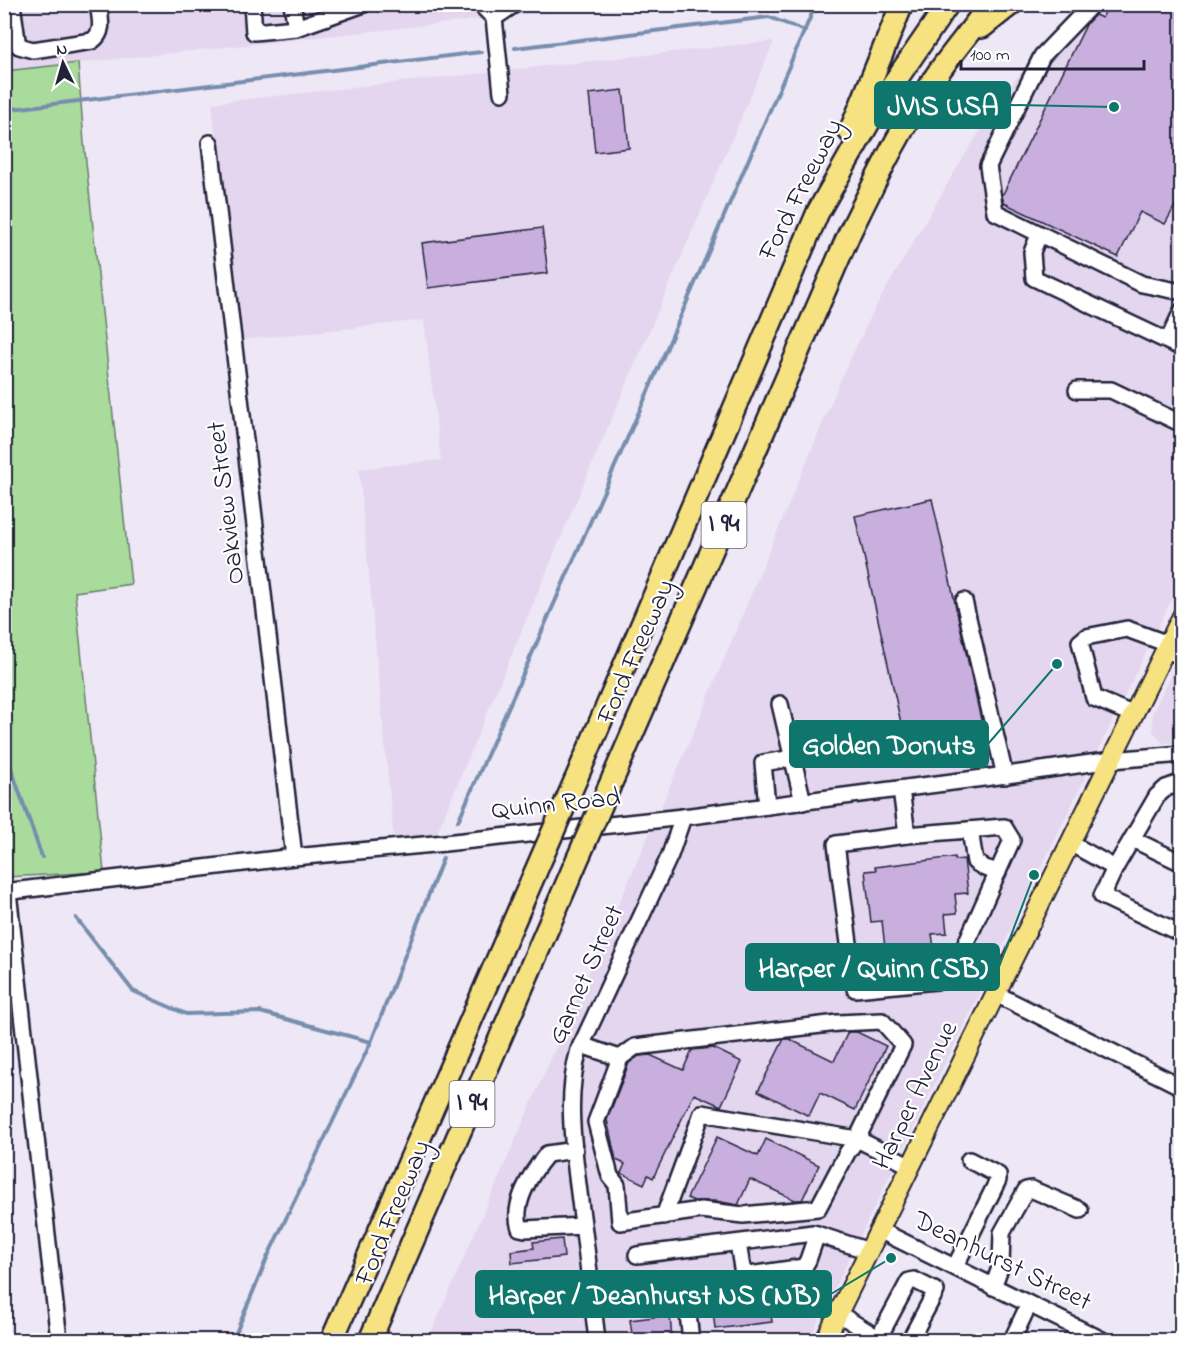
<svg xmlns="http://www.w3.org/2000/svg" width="1186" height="1345" font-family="'Indie Flower',sans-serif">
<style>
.built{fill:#e3d6ee}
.green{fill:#a9db9c;stroke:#667e6c;stroke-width:1.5}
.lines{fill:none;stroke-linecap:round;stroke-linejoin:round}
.stream{stroke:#768ead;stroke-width:4}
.building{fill:#c8afde;stroke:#22223b;stroke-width:1.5}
.minor-casing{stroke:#22223b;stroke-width:20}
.major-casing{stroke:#22223b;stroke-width:22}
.highway-casing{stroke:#22223b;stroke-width:26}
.minor{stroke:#fff;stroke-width:15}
.major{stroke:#f7e281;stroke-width:18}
.highway{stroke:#f7e281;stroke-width:21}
.highway-bridge-casing{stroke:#22223b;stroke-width:26;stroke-linecap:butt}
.highway-bridge{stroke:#f7e281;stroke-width:21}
.labels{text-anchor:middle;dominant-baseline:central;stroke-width:4.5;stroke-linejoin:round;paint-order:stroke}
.shield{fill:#fff;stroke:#646476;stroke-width:1.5}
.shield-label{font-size:26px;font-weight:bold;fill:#22223b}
.street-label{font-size:27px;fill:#22223b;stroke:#fff}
.leader{fill:none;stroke:#0f766e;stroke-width:2}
.callout-dot{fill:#0f766e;stroke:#fff;stroke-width:2}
.callout{fill:#0f766e;stroke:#0f766e;stroke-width:2}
.callout-label{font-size:28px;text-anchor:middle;font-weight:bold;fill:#fff}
</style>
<rect width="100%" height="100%" fill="#eee7f5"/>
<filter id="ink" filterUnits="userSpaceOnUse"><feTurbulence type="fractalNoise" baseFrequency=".0167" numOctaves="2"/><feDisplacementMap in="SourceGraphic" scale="12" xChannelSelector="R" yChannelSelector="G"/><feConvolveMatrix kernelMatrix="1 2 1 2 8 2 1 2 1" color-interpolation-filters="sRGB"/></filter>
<g filter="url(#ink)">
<g class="built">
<polygon points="5,4 611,5 5,71"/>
<polygon points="1082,5 1181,5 1181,580 998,956 809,1340 428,1340 692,736 844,372 876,306 961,161 1005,93 1041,47"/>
<polygon points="774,41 571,513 436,835 394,841 359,469 441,460 424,320 240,340 212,103"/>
<polygon points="1181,653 1181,743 1163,743 1153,731 1152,714"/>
</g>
<polygon class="green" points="78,63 84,143 131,584 75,592 104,872 5,877 5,71"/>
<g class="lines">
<g class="stream">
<polyline points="515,48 769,17 805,31"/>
<polyline points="4,110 481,52"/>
<polyline points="4,748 42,857"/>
<polyline points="458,821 646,396 816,4"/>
<polyline points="76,918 133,991 186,1014 260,1012 371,1042"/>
<polyline points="233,1340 267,1258 371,1042 443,858"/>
</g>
</g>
<g class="building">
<polygon points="1109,4 1182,4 1182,193 1165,224 1140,212 1118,257 1004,203 1002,196 1087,23 1095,15 1102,18"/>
<polygon points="623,90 629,148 595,152 589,94"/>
<polygon points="542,228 548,273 428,288 422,243"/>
<polygon points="932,499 985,738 925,751 922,737 905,741 855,516"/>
<polygon points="955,857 955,860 964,859 968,893 955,894 957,913 945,914 947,933 932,934 935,955 906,959 905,955 886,957 882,921 871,922 865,871 876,870 875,867"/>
<polygon points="848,1032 857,1032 886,1046 855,1110 820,1093 809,1116 758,1091 784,1039 789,1039 834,1061"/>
<polygon points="713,1048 742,1062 721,1106 694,1094 653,1178 648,1175 644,1184 621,1173 625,1164 616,1160 607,1120 629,1063 639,1056 650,1055 683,1070 692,1050"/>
<polygon points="717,1137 758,1156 766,1139 819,1165 802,1200 795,1200 750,1179 738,1205 716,1201 694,1201 687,1198"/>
<polygon points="562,1239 564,1257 512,1263 511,1251 534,1248 533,1242"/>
<polygon points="768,1293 772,1322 715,1329 712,1300"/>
<polygon points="670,1315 672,1341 633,1341 630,1320"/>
</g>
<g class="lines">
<defs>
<g id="minor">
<path d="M12,4l5,36 2,6 14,4 59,-9c13,-9 8,-23 6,-37"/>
<polyline points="252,4 254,32 296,28 364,4"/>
<polyline points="292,4 296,28"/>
<polyline points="480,4 494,18 502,93"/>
<polyline points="1092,4 1042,56 988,166 995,212 1142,284 1182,292"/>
<polyline points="494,18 515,4"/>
<polyline points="210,143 294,857"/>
<polyline points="1039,235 1032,252 1034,278 1182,348"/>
<polyline points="1168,341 1182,311"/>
<polyline points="1077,390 1111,390 1182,424"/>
<polyline points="964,601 1005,776"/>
<polyline points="1165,650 1182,656"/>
<polyline points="780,704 803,802"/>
<polyline points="1134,715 1094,698 1080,642 1086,637 1127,629 1168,644"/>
<polyline points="901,789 907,835"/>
<polyline points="767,806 763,763 793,758"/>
<polyline points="970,830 975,862 985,868 998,872"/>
<polyline points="1132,839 1182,863"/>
<polyline points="1070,843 1115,868 1102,896 1182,934"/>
<polyline points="1115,868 1157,796 1166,788 1177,784 1182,786"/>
<polyline points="4,892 294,857 445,843 683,817 1014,774 1112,760 1182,754"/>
<polyline points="8,892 59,1340"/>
<polyline points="960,957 1012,840 1004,827 907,835 836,844 855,989 946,980 960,957 1005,976"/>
<polyline points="996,994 1182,1087"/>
<polyline points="581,1045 620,1058 635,1047 838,1023 882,1021 903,1045 857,1139 911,1166"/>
<polyline points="620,1058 596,1122 610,1176 617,1185 620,1222 701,1210 743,1215 818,1208 847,1153 857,1139 702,1113 664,1216"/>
<path d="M575,1150l-28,4c-15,18 -36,50 -27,74l5,1 58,-3"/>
<polyline points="879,1230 1102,1340"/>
<polyline points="738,1243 742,1268 746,1274 749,1275 804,1267 808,1260 817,1234"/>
<polyline points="637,1255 813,1233 869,1251"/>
<polyline points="955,1267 998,1180 998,1175 969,1160"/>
<polyline points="993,1287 1001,1265 1002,1233 1026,1190 1031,1189 1080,1210"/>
<polyline points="688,1314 691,1340"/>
<polyline points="839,1314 881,1340"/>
<polyline points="878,1339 909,1281 914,1280 936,1291 910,1340"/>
<path d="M597,1340c-5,-43 -10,-87 -16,-131 -6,-52 -17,-109 -2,-159l91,-195 13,-38"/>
<polyline points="1012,1340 1029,1304"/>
</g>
<polyline id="major" points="825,1340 1182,616"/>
<g id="highway">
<polyline points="982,27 1011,4"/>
<polyline points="850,132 902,4"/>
<path d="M614,776l236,-544c27,-55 54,-111 90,-162 16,-22 34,-43 50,-66"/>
<polyline points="576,779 818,212 878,106 948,4"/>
<polyline points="332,1340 535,873"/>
<polyline points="370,1340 574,867"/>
</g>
</defs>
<use href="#minor" class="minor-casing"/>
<use href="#major" class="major-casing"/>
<use href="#highway" class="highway-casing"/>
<use href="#minor" class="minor"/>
<use href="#major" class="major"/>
<use href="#highway" class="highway"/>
<defs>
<g id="highway-bridge">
<polyline points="574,867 614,776"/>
<polyline points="535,873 576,779"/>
</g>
</defs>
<use href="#highway-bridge" class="highway-bridge-casing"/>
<use href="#highway-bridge" class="highway-bridge"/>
</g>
</g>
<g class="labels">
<g class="shield">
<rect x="701.5" y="502" width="45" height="46" rx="4.5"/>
<rect x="449.5" y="1081" width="45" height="46" rx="4.5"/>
</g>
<g class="shield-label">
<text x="724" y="525">I 94</text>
<text x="472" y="1104">I 94</text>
</g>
<g class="street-label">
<text transform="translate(802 190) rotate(-63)">Ford Freeway</text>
<text transform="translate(227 503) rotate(-97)">Oakview Street</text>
<text transform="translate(637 652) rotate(-66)">Ford Freeway</text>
<text transform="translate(556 805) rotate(-6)">Quinn Road</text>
<text transform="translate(587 975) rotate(-66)">Garnet Street</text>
<text transform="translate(916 1096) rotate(-64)">Harper Avenue</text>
<text transform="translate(394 1213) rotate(-67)">Ford Freeway</text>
<text transform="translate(1002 1262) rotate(26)">Deanhurst Street</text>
</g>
</g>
<path class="leader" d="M1114 107L1010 105M1057 664L988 744M1034 875L999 967M891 1258L831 1294"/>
<g class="callout-dot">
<circle cx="1114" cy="107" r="6"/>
<circle cx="1057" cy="664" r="6"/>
<circle cx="1034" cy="875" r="6"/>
<circle cx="891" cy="1258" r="6"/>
</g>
<g class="callout">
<rect x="875" y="82" width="135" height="46" rx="6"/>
<rect x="790" y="721" width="198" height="46" rx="6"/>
<rect x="746" y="944" width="253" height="46" rx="6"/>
<rect x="476" y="1271" width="355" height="46" rx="6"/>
</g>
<g class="callout-label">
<text x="943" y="115">JVIS USA</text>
<text x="889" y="754">Golden Donuts</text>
<text x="873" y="977">Harper / Quinn (SB)</text>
<text x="654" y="1304">Harper / Deanhurst NS (NB)</text>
</g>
<rect width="1186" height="1345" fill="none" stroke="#fff" stroke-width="24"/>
<rect x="12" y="12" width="1162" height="1321" fill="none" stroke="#22223b" stroke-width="2" filter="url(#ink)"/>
<g transform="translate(63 63) rotate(355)" stroke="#ffffff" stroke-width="4.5" paint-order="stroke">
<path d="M0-4.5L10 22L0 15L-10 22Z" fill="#22223b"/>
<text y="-9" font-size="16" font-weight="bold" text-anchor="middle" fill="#22223b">N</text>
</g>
<path d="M961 60v9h183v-9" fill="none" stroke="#22223b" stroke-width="3"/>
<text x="970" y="60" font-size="18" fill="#22223b" stroke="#ffffff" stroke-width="4.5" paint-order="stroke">100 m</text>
</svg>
